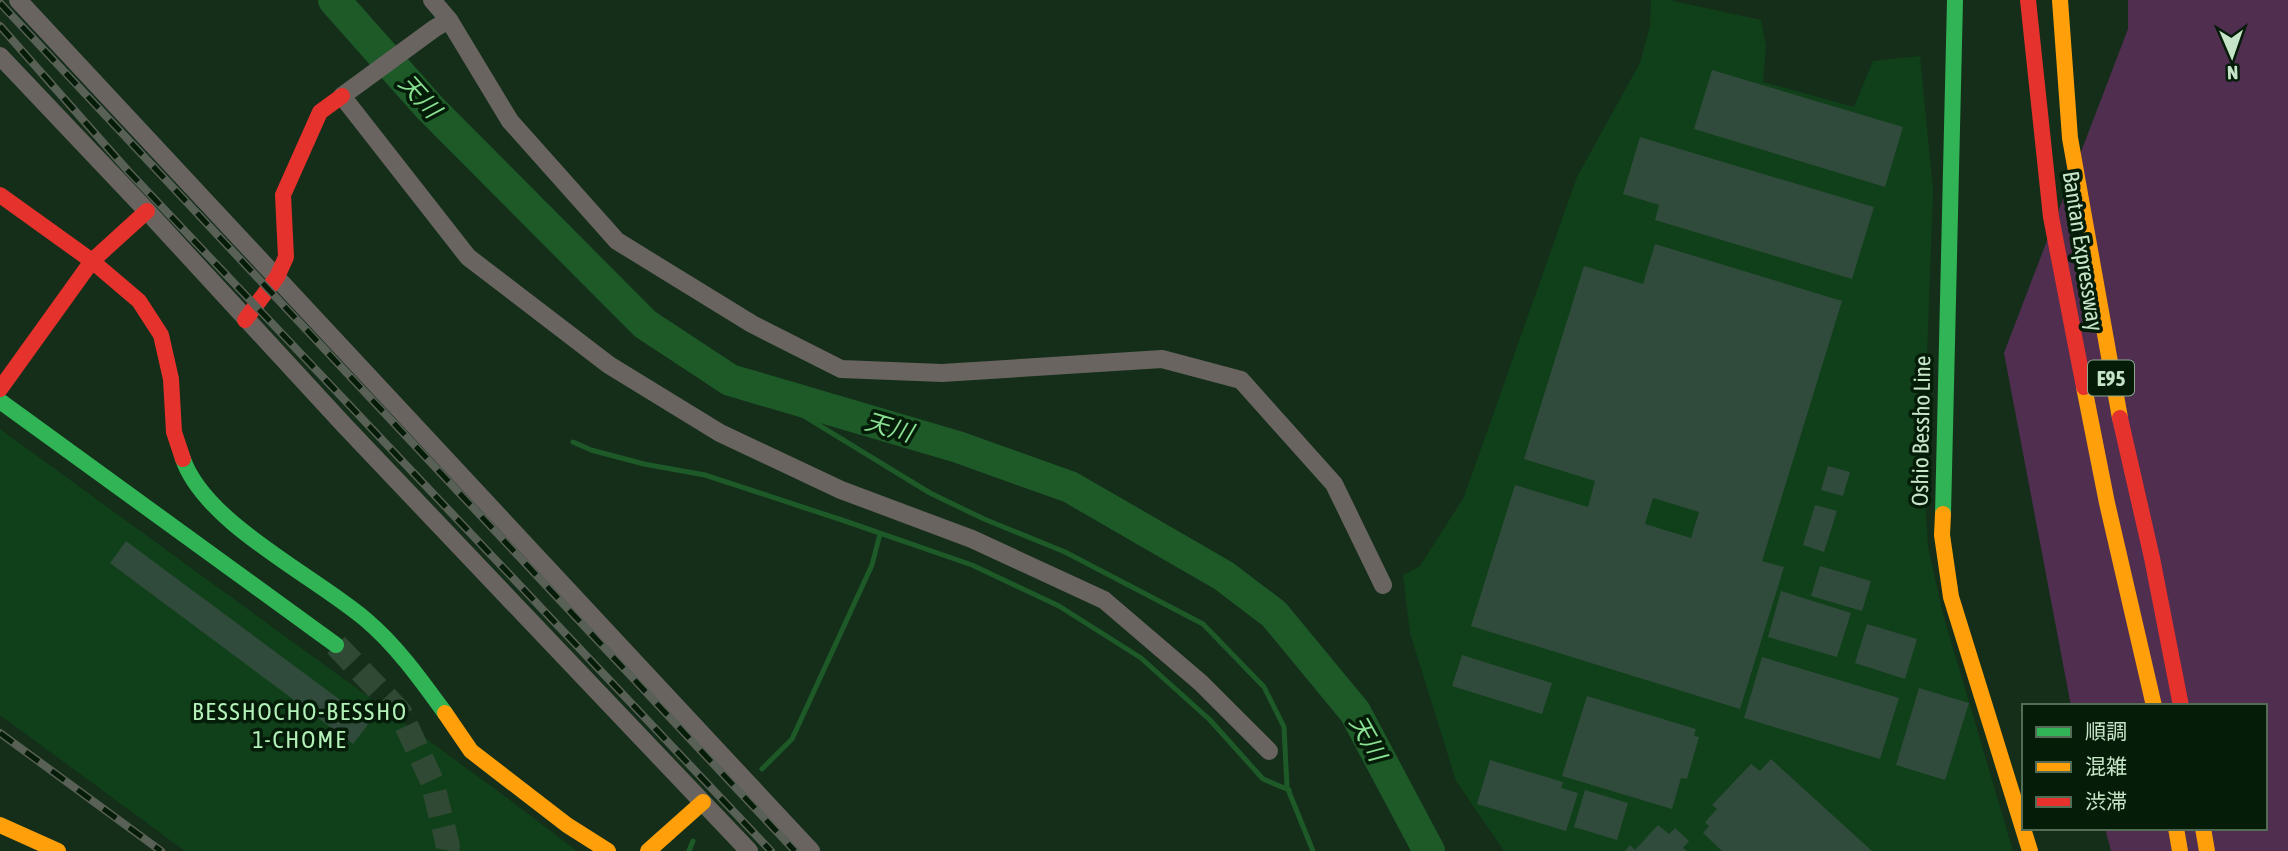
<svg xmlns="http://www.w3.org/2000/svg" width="2288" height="851" font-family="'Asap Condensed','Noto Sans JP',sans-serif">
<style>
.built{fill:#104019}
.green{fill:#4f2e50}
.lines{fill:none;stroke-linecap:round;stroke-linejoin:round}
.stream{stroke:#1d5a28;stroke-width:5}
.river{stroke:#1d5a28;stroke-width:32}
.building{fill:#304a3b;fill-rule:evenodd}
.secondary-tunnel{stroke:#2f4934;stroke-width:24;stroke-dasharray:24 12;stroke-linecap:butt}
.street{stroke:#6a6460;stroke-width:18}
.fast{stroke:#30b455;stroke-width:16}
.slow{stroke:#ff9f0a;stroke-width:16}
.jam{stroke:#e5322d;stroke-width:16}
.rail-casing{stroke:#596156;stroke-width:8}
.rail{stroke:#051c08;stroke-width:5;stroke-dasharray:16;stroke-linecap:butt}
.labels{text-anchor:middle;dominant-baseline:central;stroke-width:7;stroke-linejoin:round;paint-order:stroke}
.shield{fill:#051c08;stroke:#8ca98e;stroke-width:2}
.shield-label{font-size:21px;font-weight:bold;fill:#c6e5c8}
.street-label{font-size:23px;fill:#c6e5c8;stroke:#051c08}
.water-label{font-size:24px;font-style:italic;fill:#89df92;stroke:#051c08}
.neighbourhood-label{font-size:24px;letter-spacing:2px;fill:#b3f1b8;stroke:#051c08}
</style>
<rect width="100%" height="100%" fill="#142e1a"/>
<g class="built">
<polygon points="1651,0 1669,0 1761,20 1766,46 1763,82 1854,107 1873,61 1920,56 1933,190 1923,465 1928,547 1943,614 2013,851 1504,851 1456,781 1410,633 1403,575 1420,566 1464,497 1577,177 1640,63 1650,26"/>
<polygon points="0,429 491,786 577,851 185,851 0,715"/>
</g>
<polygon class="green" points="2128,0 2288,0 2288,851 2111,851 2105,828 2265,828 2265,706 2071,706 2004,353 2128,29"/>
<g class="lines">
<g class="stream">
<polyline points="758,388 930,493 984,519 1065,552 1203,624 1264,687 1284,727 1287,787 1313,851"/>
<polyline points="573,442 591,450 644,464 705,475 845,521 972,565 1059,606 1141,658 1210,720 1263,779 1289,790"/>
<polyline points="762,769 792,739 872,565 880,534"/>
<polyline points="689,851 693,841"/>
</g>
<polyline class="river" points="334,0 430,108 645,324 730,380 958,447 1070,487 1224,576 1274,614 1355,712 1429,851"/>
</g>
<g class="building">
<polygon points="1712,70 1903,127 1885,187 1694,129"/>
<polygon points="1640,137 1874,207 1852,279 1655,220 1659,205 1623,194"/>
<path d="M1655,244l187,57 -80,260 22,6 -44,142 -269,-83 44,-141 73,22 7,-26 -71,-22 60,-193 59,18zM1653,498l46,14 -8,26 -46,-14z"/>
<polygon points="1828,466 1850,472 1843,496 1821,490"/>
<polygon points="1815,505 1837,511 1824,552 1803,545"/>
<polygon points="126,541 370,722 353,744 110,563"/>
<polygon points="1820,566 1871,581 1862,611 1811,596"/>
<polygon points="1781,591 1851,613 1837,657 1768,637"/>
<polygon points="1867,624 1917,639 1905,679 1855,663"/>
<polygon points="1462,655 1552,683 1542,714 1452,686"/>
<polygon points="1762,657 1899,698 1880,759 1744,718"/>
<polygon points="1919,688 1969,703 1945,780 1896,765"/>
<polygon points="1587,696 1696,729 1694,736 1699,737 1687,779 1681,778 1672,809 1562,776"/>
<polygon points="1771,759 1872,851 1722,851 1703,833 1709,826 1705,822 1717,809 1712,805 1751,764 1760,771"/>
<polygon points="1490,760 1563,782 1561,788 1578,793 1566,831 1477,804"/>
<polygon points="1585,790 1628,803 1617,840 1574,827"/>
<polygon points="1658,825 1669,834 1675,828 1689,841 1683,848 1687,851 1625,851 1630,845 1635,850"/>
</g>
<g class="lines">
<polyline class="secondary-tunnel" points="336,645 400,712 432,781 448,846 447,851"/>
<g class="street">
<polyline points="18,0 811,851"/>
<polyline points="432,0 449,20 510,121 617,241 752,324 841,369 942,373 1162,359 1241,380 1334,484 1383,585"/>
<polyline points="449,20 435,28 342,96 468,257 609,365 720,433 841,490 972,539 1104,600 1201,683 1269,751"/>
<polyline points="0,56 147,211 345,426 749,851"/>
</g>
<g class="fast">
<polyline points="0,401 336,645"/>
<path d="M183,459c22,64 130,116 182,160 32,27 56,61 80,94"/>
<polyline points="1943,514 1955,0"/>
</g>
<g class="slow">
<polyline points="2060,0 2070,138 2120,418"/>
<polyline points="2084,387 2107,503 2154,706"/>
<polyline points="1943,514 1942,535 1951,597 2030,851"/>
<polyline points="445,713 471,751 567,825 608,851"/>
<polyline points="0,825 58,851"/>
<polyline points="2176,828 2180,851"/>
<polyline points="2203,828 2207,851"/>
<polyline points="648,851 703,802"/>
</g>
<g class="jam">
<polyline points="2028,0 2051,217 2084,387"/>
<polyline points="0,195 92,261 139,301 161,335 171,379 174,432 183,459"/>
<polyline points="245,320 277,277 286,257 283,195 320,112 342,96"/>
<polyline points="0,389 92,261 147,211"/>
<polyline points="2120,418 2152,558 2181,706"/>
</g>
<defs>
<g id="rail">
<polyline points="0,3 795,851"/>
<polyline points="0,26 129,172 771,851"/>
<polyline points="0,733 161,851"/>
</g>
</defs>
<use href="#rail" class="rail-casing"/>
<use href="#rail" class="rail"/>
</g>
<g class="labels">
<rect class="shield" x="2088" y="360.5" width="46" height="35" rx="5"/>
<g class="shield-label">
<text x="2111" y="378">E95</text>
</g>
<g class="street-label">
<text transform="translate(2083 251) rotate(81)">Bantan Expressway</text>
<text transform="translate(1921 431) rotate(-89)">Oshio Bessho Line</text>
</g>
<g class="water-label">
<text transform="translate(420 96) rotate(48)">天川</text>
<text transform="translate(889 427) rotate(16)">天川</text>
<text transform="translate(1368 738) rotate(61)">天川</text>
</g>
<g class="neighbourhood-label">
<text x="300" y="711">BESSHOCHO-BESSHO<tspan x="300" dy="28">1-CHOME</tspan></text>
</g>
</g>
<rect x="2022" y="704" width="245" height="126" fill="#051c08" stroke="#526c55" stroke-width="2"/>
<rect x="2036" y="727" width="35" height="10" fill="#30b455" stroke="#526c55" stroke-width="2"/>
<text x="2085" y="739" font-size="21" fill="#c6e5c8">順調</text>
<rect x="2036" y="762" width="35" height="10" fill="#ff9f0a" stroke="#526c55" stroke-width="2"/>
<text x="2085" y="774" font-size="21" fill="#c6e5c8">混雑</text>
<rect x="2036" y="797" width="35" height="10" fill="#e5322d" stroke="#526c55" stroke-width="2"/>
<text x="2085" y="809" font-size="21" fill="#c6e5c8">渋滞</text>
<g transform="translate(2232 56) rotate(178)" stroke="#051c08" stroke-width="5" paint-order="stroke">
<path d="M0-5L12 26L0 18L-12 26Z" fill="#c6e5c8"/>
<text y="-10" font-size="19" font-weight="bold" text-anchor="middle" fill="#c6e5c8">N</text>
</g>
</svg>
